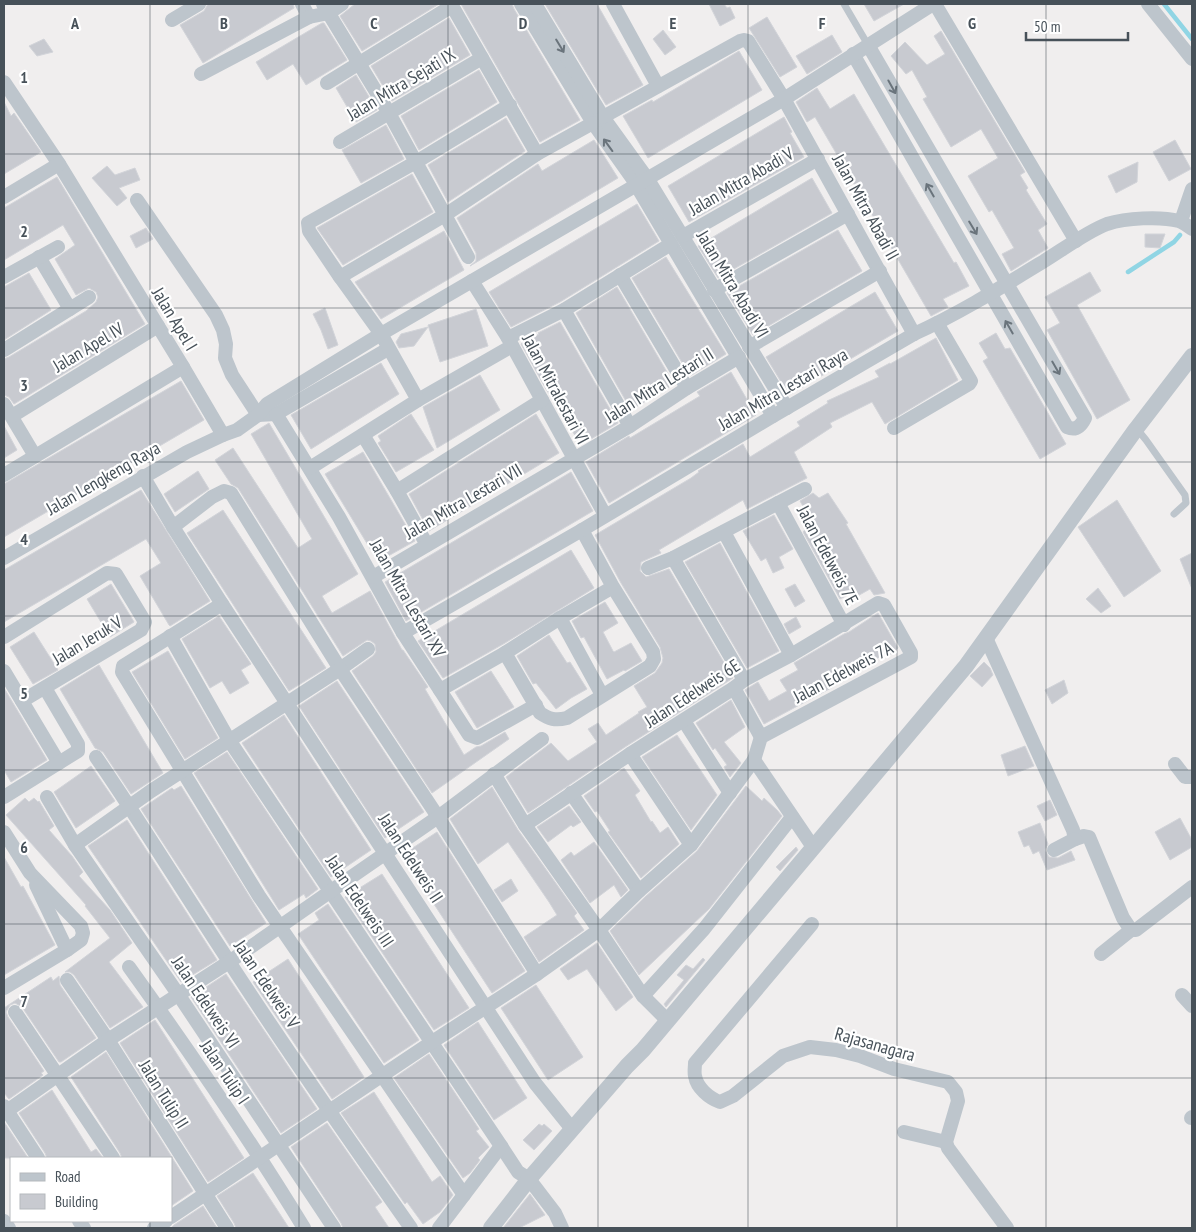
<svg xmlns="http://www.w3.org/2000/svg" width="1196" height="1232" font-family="'PT Sans Narrow',sans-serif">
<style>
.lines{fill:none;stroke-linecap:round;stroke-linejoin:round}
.stream{stroke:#90d5e4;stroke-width:4.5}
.building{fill:#c8cad0;stroke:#d2d4d9}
.service{stroke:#bdc5cc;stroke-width:7}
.minor{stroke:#bdc5cc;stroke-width:14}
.tertiary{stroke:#bdc5cc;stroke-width:16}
.oneway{stroke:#6a747c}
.grid{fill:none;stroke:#475159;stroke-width:1;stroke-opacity:0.55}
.labels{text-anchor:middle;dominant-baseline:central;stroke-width:4.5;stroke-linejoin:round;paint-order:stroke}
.street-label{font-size:18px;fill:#475159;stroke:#fff}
.grid-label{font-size:16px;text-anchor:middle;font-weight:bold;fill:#475159;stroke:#fff;stroke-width:4.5;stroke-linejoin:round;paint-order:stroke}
</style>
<rect width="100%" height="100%" fill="#f0eeee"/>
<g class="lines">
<g class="stream">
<polyline points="1164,4 1192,39"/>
<polyline points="1128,272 1174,242 1180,235"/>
</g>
</g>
<g class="building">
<polygon points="208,4 293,4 294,8 203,63 180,25 204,11"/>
<polygon points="355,4 439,4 362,51 340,16"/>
<polygon points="461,4 512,4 514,9 580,120 540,142"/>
<polygon points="545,4 597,4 643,85 606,105"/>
<polygon points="709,4 724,4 727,8 730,7 735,18 720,26"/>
<polygon points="864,4 904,4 874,21"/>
<polygon points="767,17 797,67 780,77 749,28"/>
<polygon points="449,18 470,55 392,101 371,66"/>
<polygon points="322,23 324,23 347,60 306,85 293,64 267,80 256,62"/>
<polygon points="663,30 676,47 665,55 653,39"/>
<polygon points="941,31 1025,172 1020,175 1028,188 1026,190 1047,224 1038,230 1048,248 1011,271 1002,254 1014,248 992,210 989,212 968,176 998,158 981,129 951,147 923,99 927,97 912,70 906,74 891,56 905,42 927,65 945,54 934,36"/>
<polygon points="832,35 842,52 807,74 796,56"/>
<polygon points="44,39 53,52 37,56 29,46"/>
<polygon points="739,51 762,90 648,158 623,116 652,100 653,102"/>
<polygon points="479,70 497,102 419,150 401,116"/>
<polygon points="356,75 377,110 356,122 336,88"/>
<polygon points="817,88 830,109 854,94 954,263 956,262 969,286 943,299 948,307 931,316 815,117 807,122 796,102"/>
<polygon points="4,102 11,116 14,113 41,152 4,174"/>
<polygon points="784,117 792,132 790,133 804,157 689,222 668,186"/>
<polygon points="506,118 525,151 448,202 428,165"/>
<polygon points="386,125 404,159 361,183 342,150"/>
<polygon points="594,140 618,178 470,266 476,261 476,253 457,218 538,164 542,171"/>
<polygon points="1175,140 1191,169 1169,181 1153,152"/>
<polygon points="1138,162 1137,182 1116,193 1108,176"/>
<polygon points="107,166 115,175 135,168 140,180 119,188 127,198 117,206 92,178"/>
<polygon points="412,174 433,212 343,265 317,228"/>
<polygon points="57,177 145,324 14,404 9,397 4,395 4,359 9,357 86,311 96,302 98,297 96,292 89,288 76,295 55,259 75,245 63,225 4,260 4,208"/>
<polygon points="812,178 832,213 718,278 698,246"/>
<polygon points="637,204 659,241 560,302 511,327 489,292"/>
<polygon points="146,228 153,239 136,248 130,236"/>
<polygon points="838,230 862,271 753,335 727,293"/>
<polygon points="444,231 464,270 381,319 355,282"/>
<polygon points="1145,234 1165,234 1160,248 1145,247"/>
<polygon points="666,257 726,354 690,376 632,278"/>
<polygon points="1090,272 1101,291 1077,305 1130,400 1097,419 1047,330 1060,323 1045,297"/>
<polygon points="29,273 51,310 4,340 4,287"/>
<polygon points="617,287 674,384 631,410 576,313"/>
<polygon points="875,292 898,331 789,395 766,357"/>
<polygon points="325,308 338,345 328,349 321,330 313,314"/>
<polygon points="476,309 488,346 440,362 428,325"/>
<polygon points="560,322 618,423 581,445 546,389 521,344 539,334 538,333"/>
<polygon points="428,327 414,346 399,348 396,342 401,334"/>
<polygon points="996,333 1005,349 1010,348 1066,444 1040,459 983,361 988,358 979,343"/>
<polygon points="936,338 958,380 885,424 872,402 830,423 832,427 794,452 807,478 747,509 743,500 659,550 661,553 641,562 640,571 646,577 669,569 733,678 625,747 528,813 506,777 551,743 568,761 597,742 588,729 598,723 606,735 639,713 638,712 647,707 634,686 655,673 662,663 663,658 660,647 621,583 595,535 691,478 699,472 698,471 743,444 750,457 800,426 797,422 828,403 827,401 879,377 875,371 890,363 890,364"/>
<polygon points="381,363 399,394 311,449 291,415"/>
<polygon points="731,372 756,415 609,503 586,462 629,436 630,438 700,396 697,392"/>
<polygon points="480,375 500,410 437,448 423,407"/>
<polygon points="181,381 204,420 4,537 4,484"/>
<polygon points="411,414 434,450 396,472 378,443 381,441 378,436"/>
<polygon points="536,414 559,453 429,531 409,494"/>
<polygon points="269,423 358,574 322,596 332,613 370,591 402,650 403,650 428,687 425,689 464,755 476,747 481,746 505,732 509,739 432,793 352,671 373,656 376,652 375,644 371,641 367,640 343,656 238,488 231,484 215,460 233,448 298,548 312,539 251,434"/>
<polygon points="4,426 17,450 4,458"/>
<polygon points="363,452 415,541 381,560 377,560 325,474"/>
<polygon points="198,471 209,489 175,512 164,494"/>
<polygon points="571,472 593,511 406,621 385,582"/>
<polygon points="141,490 210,601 170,626 169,625 140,576 161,563 146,539 4,622 4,570"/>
<polygon points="813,493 819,498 828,493 848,523 846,524 885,593 874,595 870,589 854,598 851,593 840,599 803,532 812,522 800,501"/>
<polygon points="1117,500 1161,571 1124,597 1078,527"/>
<polygon points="223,510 326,668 289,691 187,533"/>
<polygon points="774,515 793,549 779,557 784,568 773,573 766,558 761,561 743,531"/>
<polygon points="720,543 779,651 747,668 685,562"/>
<polygon points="571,550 594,588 505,643 443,678 418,641"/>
<polygon points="1192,553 1192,589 1180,559"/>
<polygon points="111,584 134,622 110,637 87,599"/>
<polygon points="795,584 805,601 795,607 785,589"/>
<polygon points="1098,588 1111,606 1101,613 1086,599"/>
<polygon points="605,602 618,623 603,632 613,651 614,652 631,643 642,661 625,671 624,670 607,679 584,637 581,638 572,621"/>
<polygon points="878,613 898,648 890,655 887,652 831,688 764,724 745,690 758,682 769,701 787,691 780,680 798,670 794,663 844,634 849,632"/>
<polygon points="219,616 251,664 241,670 249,683 230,694 222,681 210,688 182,639"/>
<polygon points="796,617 801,627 789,634 784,624"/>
<polygon points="34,632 58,670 33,684 10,647"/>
<polygon points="549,635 567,663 570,662 587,689 571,698 556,709 536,683 533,684 517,656"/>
<polygon points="168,651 218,738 185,759 132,672"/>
<polygon points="984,662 990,668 993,675 982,687 970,676"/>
<polygon points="99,665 163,773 131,794 103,752 95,748 60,689"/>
<polygon points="491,671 514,707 477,728 455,692"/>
<polygon points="1064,680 1068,693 1052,704 1045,690"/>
<polygon points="337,681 424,812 385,838 299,706"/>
<polygon points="4,688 47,760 11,782 4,770"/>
<polygon points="731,700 745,727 724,742 741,763 730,777 724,767 727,765 715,748 713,750 696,723"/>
<polygon points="284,715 371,850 331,877 242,743"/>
<polygon points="677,735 717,795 691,830 642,757"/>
<polygon points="1025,746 1034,766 1008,776 1001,755"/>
<polygon points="227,752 318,889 306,898 304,894 279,910 194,773"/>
<polygon points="91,766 115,801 76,828 54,792"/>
<polygon points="624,768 640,791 635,795 651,822 652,821 660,833 668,827 679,844 641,878 608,832 610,831 597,811 595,812 584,796"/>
<polygon points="181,786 266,923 230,946 141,809 172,788 174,790"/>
<polygon points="746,786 762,801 764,798 777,810 782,816 709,909 639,975 610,931 645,897 697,851"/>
<polygon points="492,787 518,830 577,913 574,916 584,930 539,962 524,937 557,915 549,902 508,842 478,864 450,819"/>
<polygon points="25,798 29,802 34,798 38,802 39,801 54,826 49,830 72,856 83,872 79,876 110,910 132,943 109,962 143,1007 110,1028 74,975 70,972 65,972 110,938 85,906 86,905 6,815"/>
<polygon points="1050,800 1057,815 1045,821 1037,806"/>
<polygon points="569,806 581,822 573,827 571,825 548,842 537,827"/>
<polygon points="1180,818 1192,840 1192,847 1170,860 1155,832"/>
<polygon points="127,820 217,960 181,982 88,846"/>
<polygon points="1040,823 1048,844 1045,850 1049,857 1058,858 1071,851 1075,860 1047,870 1039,851 1033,854 1029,845 1024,847 1018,832"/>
<polygon points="437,832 525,971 492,993 402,855"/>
<polygon points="594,842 628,890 621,897 614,885 590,903 561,860 571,852 574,856"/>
<polygon points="796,847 798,850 780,871 776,867"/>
<polygon points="4,857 21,887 23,886 55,945 4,975"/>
<polygon points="382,874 469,1008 434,1030 345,897"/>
<polygon points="511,879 518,891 502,902 494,890"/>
<polygon points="328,904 419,1040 384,1063 298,934 319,920 315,913"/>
<polygon points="597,943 633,997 616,1011 587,969 568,980 560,969"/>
<polygon points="703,958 705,960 666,1007 664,1004 684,980 677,975 686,965 693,969"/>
<polygon points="288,959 364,1077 332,1099 253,982"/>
<polygon points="226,974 317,1109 281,1133 191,997"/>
<polygon points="59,976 60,985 96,1038 61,1062 59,1062 22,1007 15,1003 10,1005 6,1012 8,1017 44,1071 41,1073 43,1075 9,1099 4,1093 4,1008 51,977 53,981"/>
<polygon points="536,985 583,1057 548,1080 501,1008"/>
<polygon points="155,1020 244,1158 208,1182 120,1043"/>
<polygon points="478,1022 527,1098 494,1120 444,1045"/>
<polygon points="106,1052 193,1191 171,1206 171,1158 122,1158 120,1153 71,1077"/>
<polygon points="429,1054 479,1129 476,1131 489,1147 478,1158 480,1160 470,1173 463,1178 394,1078"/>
<polygon points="52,1090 91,1152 96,1149 103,1158 47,1158 45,1153 19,1113"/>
<polygon points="374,1092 432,1182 440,1176 453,1195 440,1212 423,1224 407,1202 405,1204 341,1113"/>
<polygon points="4,1122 28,1158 4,1158"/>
<polygon points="327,1123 382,1202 375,1207 389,1228 343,1228 341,1223 291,1147"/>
<polygon points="539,1124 542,1126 544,1124 552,1131 534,1150 523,1140"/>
<polygon points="253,1173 276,1208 289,1228 236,1228 234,1223 217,1196"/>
<polygon points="530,1194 545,1215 519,1228 503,1228"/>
<polygon points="203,1206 217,1228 171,1228 174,1225"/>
</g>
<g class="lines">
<g class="service">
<polyline points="844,4 868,45"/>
<polyline points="1137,429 1146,440 1185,495 1186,503 1174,514"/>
</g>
<g class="minor">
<polyline points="302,4 309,17"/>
<polyline points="323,4 389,113 468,257"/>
<polyline points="451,4 537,154"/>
<polyline points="521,4 593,123 632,178 773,416"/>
<polyline points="535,4 603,117 647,178 787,408"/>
<polyline points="613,4 658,86"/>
<polyline points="935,4 1076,241"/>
<polyline points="1148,4 1192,59"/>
<polyline points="172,20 199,4"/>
<path d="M853,54l214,373c9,4 14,-1 18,-9l-217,-373"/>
<polyline points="201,74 309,17 329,13 342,4"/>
<polyline points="4,82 59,164 183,367 4,475"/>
<polyline points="327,83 452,6"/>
<polyline points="603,117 740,41 744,40 748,41 784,99 914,334"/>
<polyline points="340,142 482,58"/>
<polyline points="4,197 59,164"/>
<polyline points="137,200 216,315 223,330 226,344 225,358 232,375 258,415 276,414 388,349"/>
<polyline points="1181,221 1192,189"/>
<polyline points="683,236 818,159"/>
<polyline points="39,257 70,309"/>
<polyline points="620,275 687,388"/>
<polyline points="4,277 58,247"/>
<polyline points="340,277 309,231 308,223 416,162 510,105"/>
<polyline points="472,281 508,338 605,515"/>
<polyline points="714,290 848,214"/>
<polyline points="564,310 630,426"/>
<polyline points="508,338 564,310 671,244"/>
<polyline points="749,347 880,271"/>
<polyline points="4,350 89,297"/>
<polyline points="183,367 223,435"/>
<polyline points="418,400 512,346"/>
<polyline points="4,404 35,456"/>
<polyline points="276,414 339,517 403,633 469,735 477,738 536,705"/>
<polyline points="12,416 158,326"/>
<polyline points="894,428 969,384 971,381 937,323"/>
<polyline points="363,435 397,491 427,545"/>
<polyline points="310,468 418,400 381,334 340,277 445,215 537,154 593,123"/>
<polyline points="143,476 173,527 222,604 535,1083 572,1129"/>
<polyline points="397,491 542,400"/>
<polyline points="778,503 844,625"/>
<polyline points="173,527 212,497 224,491 231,493 340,669 368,649"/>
<path d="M582,530l31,57 40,65 1,7 -4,7 -83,52c-12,3 -18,1 -27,-5l-35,-60 55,-35 53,-31"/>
<polyline points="724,532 791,655"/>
<polyline points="4,558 187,452 223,435 237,430 258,415 267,404 381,334 784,99 933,4"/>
<polyline points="673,558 744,680"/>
<polyline points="648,568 673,558 805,489"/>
<polyline points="373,577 630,426 687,388 739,357"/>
<polyline points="222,604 128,663 123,666 122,672 259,896 464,1195"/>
<polyline points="560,618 602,695"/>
<path d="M403,633l179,-103 191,-114 141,-82c44,-20 86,-46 127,-71 20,-12 45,-31 66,-39 19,-6 53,-8 72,-3 5,2 9,5 13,8"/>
<polyline points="170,636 229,740 501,1146 518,1172 529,1179 555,1213 562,1228"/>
<polyline points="4,637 107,573 116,574 145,622 141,630 22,701"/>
<polyline points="986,638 1073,830 1075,839 1084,836 1089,837 1123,918 1131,930 1136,930 1192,887"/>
<polyline points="4,671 59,763"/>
<polyline points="734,688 761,737"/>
<polyline points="440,690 505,653"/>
<polyline points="684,721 730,793"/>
<polyline points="630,754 691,845"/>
<path d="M96,757c46,67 88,136 132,203 59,91 121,180 183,268"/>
<polyline points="1175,764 1185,777 1192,777"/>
<polyline points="571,793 639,891"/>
<polyline points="4,797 78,751 78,744 45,688"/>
<polyline points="47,797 75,845 178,994 334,1228"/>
<polyline points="525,825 630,754 734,688 744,680 791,655 878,603 884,605 911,653 911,657 761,737 754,760"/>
<polyline points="4,832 30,873 81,926 83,933 81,940 67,950 4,988"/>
<polyline points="75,845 151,791 340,669 438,817 537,974"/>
<polyline points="1054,850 1075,839"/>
<polyline points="36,885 67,950"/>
<path d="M812,924l-117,139c0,4 -1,9 0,13 2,12 14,22 25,26l13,-6 50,-40 27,-9 26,3 24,6 34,13 54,13 8,10 2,9 -12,41 2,6 59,80"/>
<polyline points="1101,954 1131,930"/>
<path d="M129,967c61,85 120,171 175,261"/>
<polyline points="67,980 108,1040 227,1228"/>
<polyline points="1182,995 1192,1006"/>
<polyline points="643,996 704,929 792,817"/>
<polyline points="15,1012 113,1158"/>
<polyline points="667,1020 643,996 599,930 639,891 691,845 754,760 813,847"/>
<polyline points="4,1106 38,1158"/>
<polyline points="4,1113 108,1040 229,962 331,891 438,817 542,739"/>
<polyline points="1191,1118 1192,1117"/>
<polyline points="904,1132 946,1142"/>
<polyline points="171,1217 432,1042 537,974 599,930 525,825 494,774"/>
<polyline points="4,1221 9,1228"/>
<polyline points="79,1221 84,1228"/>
<polyline points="154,1228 166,1221"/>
<polyline points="439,1228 501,1146"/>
</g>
<polyline class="tertiary" points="491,1228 529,1179 627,1066 643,1050 966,666 1136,429 1192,356"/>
</g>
<defs><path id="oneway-shaft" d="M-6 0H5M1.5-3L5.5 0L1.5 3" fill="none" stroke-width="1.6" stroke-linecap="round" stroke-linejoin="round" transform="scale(1.25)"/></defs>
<g class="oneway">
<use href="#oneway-shaft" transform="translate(560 46) rotate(59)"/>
<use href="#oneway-shaft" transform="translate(892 87) rotate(61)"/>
<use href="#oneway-shaft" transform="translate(608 145) rotate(-126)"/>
<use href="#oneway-shaft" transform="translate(930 190) rotate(-120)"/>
<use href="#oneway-shaft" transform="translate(973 228) rotate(59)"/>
<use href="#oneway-shaft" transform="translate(1009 327) rotate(-120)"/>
<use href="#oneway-shaft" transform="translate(1056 368) rotate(60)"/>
</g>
<path class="grid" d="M150,4v1154M299,4v1224M448,4v1224M598,4v1224M748,4v1224M897,4v1224M1046,4v1224M4,154h1188M4,308h1188M4,462h1188M4,616h1188M4,770h1188M4,924h1188M4,1078h1188M150,1221v7"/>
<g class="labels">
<g class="street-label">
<text transform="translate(401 84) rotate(-31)">Jalan Mitra Sejati IX</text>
<text transform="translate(741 181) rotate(-30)">Jalan Mitra Abadi V</text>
<text transform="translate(866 207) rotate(61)">Jalan Mitra Abadi II</text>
<text transform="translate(733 284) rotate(59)">Jalan Mitra Abadi VI</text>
<text transform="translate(175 319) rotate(59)">Jalan Apel I</text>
<text transform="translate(88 347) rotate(-31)">Jalan Apel IV</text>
<text transform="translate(659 385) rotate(-32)">Jalan Mitra Lestari II</text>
<text transform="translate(556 389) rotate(62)">Jalan Mitralestari VI</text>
<text transform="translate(783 389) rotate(-30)">Jalan Mitra Lestari Raya</text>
<text transform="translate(103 478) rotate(-30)">Jalan Lengkeng Raya</text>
<text transform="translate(463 501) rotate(-30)">Jalan Mitra Lestari VII</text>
<text transform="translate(828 555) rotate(62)">Jalan Edelweis 7E</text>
<text transform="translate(408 598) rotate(60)">Jalan Mitra Lestari XV</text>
<text transform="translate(87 640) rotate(-31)">Jalan Jeruk V</text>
<text transform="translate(843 672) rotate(-28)">Jalan Edelweis 7A</text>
<text transform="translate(692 693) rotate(-33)">Jalan Edelweis 6E</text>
<text transform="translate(411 858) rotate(57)">Jalan Edelweis II</text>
<text transform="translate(360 901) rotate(56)">Jalan Edelweis III</text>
<text transform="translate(267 984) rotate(56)">Jalan Edelweis V</text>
<text transform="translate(206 1002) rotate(56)">Jalan Edelweis VI</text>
<text transform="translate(875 1044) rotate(16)">Rajasanagara</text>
<text transform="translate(225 1072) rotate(56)">Jalan Tulip I</text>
<text transform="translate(164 1094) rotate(58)">Jalan Tulip II</text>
</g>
</g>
<g class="grid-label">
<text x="75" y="29">A</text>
<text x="224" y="29">B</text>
<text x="374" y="29">C</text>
<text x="523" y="29">D</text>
<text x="673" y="29">E</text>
<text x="822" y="29">F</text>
<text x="972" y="29">G</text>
<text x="24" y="83">1</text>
<text x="24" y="237">2</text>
<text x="24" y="391">3</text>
<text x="24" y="545">4</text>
<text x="24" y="699">5</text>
<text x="24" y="853">6</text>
<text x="24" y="1007">7</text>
</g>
<rect width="1196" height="1232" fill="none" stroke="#475159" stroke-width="10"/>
<rect x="10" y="1157" width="162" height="65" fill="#ffffff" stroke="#b5b9bd"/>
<rect x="20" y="1173" width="25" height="8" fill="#bdc5cc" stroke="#b5b9bd"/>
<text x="55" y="1182" font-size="15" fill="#475159">Road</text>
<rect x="20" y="1194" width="25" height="15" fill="#c8cad0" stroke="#b5b9bd"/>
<text x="55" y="1207" font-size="15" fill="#475159">Building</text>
<path d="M1026 32v8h102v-8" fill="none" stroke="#475159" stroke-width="2.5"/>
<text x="1034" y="32" font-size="15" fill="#475159" stroke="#ffffff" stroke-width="4" paint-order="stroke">50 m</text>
</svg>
